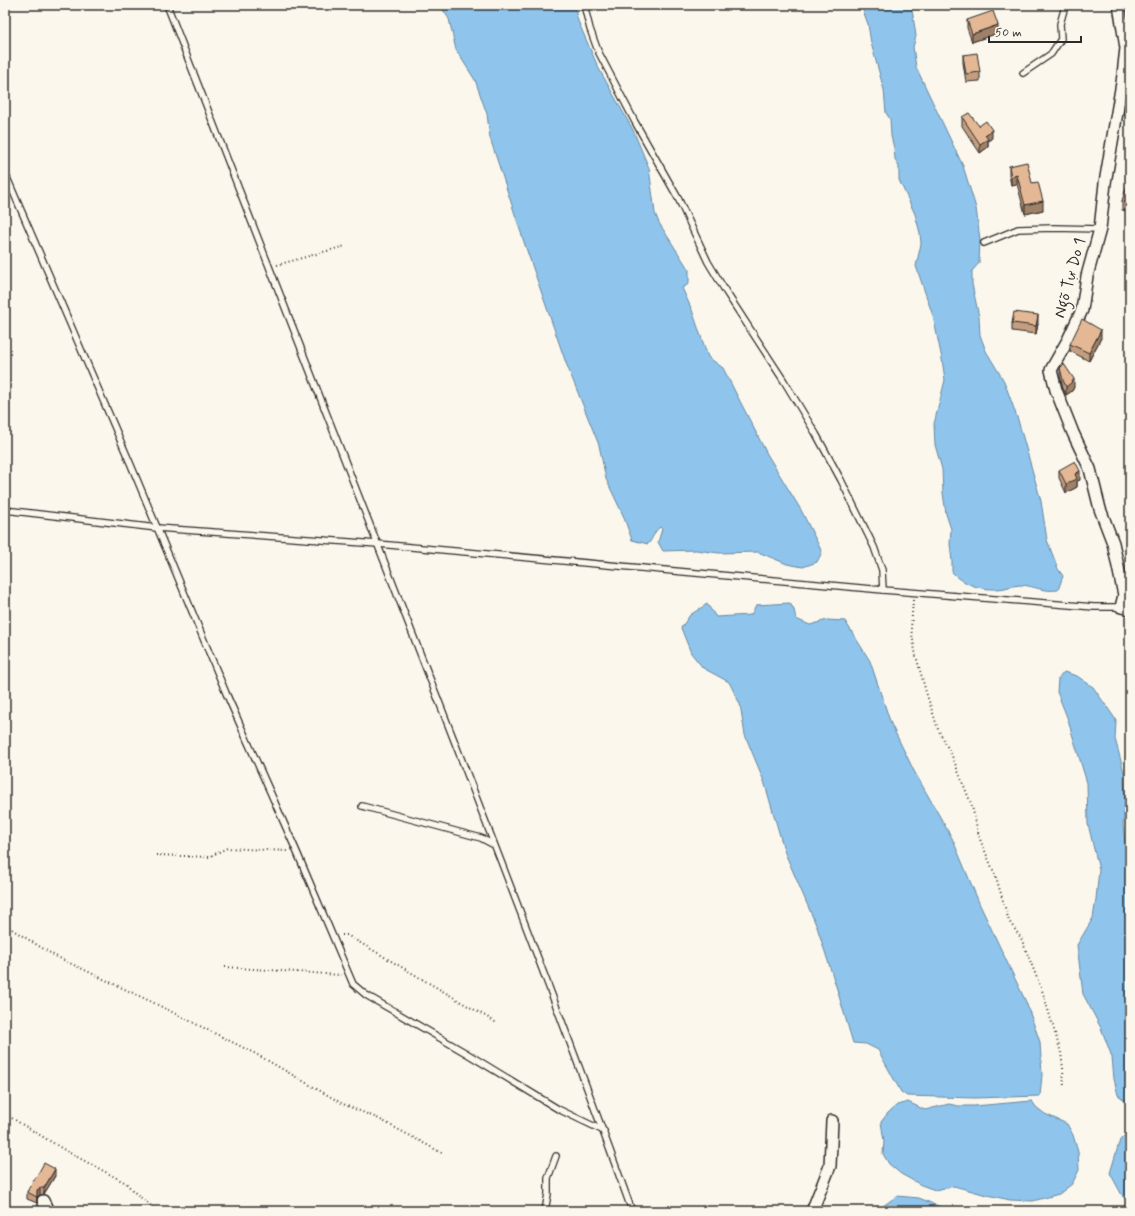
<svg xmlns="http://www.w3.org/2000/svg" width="1135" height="1216" font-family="Mynerve,sans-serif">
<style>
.water{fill:#8fc5ed;stroke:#67879f}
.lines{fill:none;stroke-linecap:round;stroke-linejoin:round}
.service-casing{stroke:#2b2b2b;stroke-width:8}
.minor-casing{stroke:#2b2b2b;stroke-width:14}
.path{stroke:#2b2b2b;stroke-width:2;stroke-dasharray:1 3;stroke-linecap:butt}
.service{stroke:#fbf7ec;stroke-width:5.5}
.minor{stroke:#fbf7ec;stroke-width:11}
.wall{fill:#c59e80;stroke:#2b2b2b}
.shaded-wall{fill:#a08168;stroke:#2b2b2b}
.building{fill:#e5b895;stroke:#2b2b2b}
.labels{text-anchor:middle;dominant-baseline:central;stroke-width:3.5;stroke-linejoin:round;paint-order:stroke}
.street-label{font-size:16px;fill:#2b2b2b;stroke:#fbf7ec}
</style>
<rect width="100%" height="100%" fill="#fbf7ec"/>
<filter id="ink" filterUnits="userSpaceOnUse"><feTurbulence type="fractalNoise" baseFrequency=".025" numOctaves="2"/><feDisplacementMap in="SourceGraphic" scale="8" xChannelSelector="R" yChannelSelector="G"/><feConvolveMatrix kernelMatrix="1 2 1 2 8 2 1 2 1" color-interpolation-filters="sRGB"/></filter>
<g filter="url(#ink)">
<g class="water">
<path d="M440,5h134l4,16 20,46 35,63 16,38 6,45 4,10 30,47v14l-7,4 10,22 16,47 15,11 44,86 34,56 21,42 -5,10 -14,5 -16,-3 -29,-12 -39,1 -23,-3 -33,1 -5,-9 4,-13 -2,-2c-6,4 -7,12 -12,17l-16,-4 -9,-25 -17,-36 -7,-34 -33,-82 -41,-118 -35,-107 -3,-24 -12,-34 -19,-30 -7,-31z"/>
<path d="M861,5h50l2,11 3,20 -3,11 3,20 47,99 13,42 4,32 -1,23 -7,8v13l7,33 1,18 6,16 18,30 14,39 23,81 6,39 11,29 5,7 -5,14c-16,2 -23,-4 -37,-5 -8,0 -16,4 -24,4 -17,1 -34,-5 -45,-17v-10l-2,-18 1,-15 -5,-15 -3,-21 -1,-24 -7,-24 -1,-21 11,-44 -3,-21 -9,-43 -17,-50 5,-22 -1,-11 -5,-19 -16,-34v-13l-4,-8 -1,-11 -3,-12 -1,-17 -4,-6 -2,-23 -13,-47 -3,-19z"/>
<polygon points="790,603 794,610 796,619 810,625 827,620 845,621 870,661 891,724 914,771 952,838 980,905 1026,1002 1040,1042 1042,1075 1040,1096 974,1098 907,1096 901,1092 878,1050 866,1044 853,1043 836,986 817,927 785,853 764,781 745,735 740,704 729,682 703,668 691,653 681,628 690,615 707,604 716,617 751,615 756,605"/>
<polygon points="1064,672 1077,676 1093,687 1116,720 1115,739 1124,772 1125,805 1123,825 1129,878 1127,883 1130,909 1130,960 1128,969 1130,980 1130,1104 1118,1095 1114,1079 1112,1057 1101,1028 1083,994 1077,945 1093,918 1096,899 1099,870 1088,824 1087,783 1067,717 1057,692 1058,679"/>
<polygon points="1032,1101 1036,1107 1045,1114 1067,1124 1073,1135 1078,1152 1079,1170 1072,1184 1059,1194 1033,1201 1010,1200 983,1194 954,1186 935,1190 921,1185 901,1174 889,1164 883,1154 884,1141 881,1122 888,1113 897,1105 908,1102 925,1110 949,1104 958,1106 974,1106"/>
<polygon points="1130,1130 1130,1200 1123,1197 1110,1173 1120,1140"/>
<polygon points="897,1196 919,1198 950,1211 876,1211"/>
</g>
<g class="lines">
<defs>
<g id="service">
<path d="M167,5c87,222 173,444 260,666 70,179 140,359 205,540"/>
<polyline points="584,5 590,29 598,51 635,122 678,198 708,262 726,292 784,381 816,434 841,480 874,547 882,570 883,590"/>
<polyline points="1023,73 1051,54 1061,39 1060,24 1065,6 1066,5"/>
<polyline points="5,173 131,465 226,693 296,850 353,984 366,995 466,1053 558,1109 604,1131"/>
<polyline points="984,243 1018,229 1054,228 1100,229"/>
<polyline points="5,510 157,528 378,544 883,590 1094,607 1121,607"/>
<polyline points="362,806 481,838 494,845"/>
<polyline points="545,1211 548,1194 548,1178 556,1156"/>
</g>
<g id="minor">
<polyline points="1119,5 1126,48 1122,83 1105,183 1100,229 1087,276 1082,310 1068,340 1051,370 1056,390 1073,433 1090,469 1100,509 1113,543 1124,595 1121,607 1130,609"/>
<polyline points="43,1201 48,1211"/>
<polyline points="812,1211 830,1166 832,1121"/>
</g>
</defs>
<use href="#service" class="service-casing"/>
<use href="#minor" class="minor-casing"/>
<g class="path">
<polyline points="277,265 345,246"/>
<polyline points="913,600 911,629 916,656 926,692 938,729 952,756 972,806 979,837 996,877 1009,921 1021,938 1043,993 1061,1053 1063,1068 1064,1088"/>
<polyline points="156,855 209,857 227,848 287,851"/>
<polyline points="5,925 55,956 154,1003 256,1054 345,1105 377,1118 442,1153"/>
<polyline points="342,935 347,935 497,1023"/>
<polyline points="225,967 341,975"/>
<polyline points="5,1114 68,1152 126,1183 133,1191 157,1211"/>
</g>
<use href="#service" class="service"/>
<use href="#minor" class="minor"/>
</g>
<g class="wall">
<polygon points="967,20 998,33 972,42 967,28"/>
<polygon points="963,55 980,72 980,81 966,82 963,63"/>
<polygon points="1130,93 1130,116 1124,115 1124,106"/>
<polygon points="962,117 979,126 992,138 988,141 988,147 980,153 962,126"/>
<polygon points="1009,166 1032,183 1043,210 1025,214 1017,184 1011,185 1009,175"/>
<polygon points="1130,180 1130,212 1122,210 1122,201"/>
<polygon points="1012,323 1038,324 1036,334 1012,331"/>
<polygon points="1101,338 1089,361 1070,351 1070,344"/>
<polygon points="1060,368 1074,387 1072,391 1066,395 1063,388 1060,376"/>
<polygon points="1059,470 1080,480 1077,481 1077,487 1066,493 1059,478"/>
<polygon points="55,1176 44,1194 40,1195 37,1197 37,1203 27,1199 27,1192 35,1179"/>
</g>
<g class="shaded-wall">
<polygon points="998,25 998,33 972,42 972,34"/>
<polygon points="992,130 992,138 988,141 988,147 980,153 980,144 985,135"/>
<polygon points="1017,175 1017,184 1011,185 1011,177"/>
<polygon points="1043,201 1043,210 1025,214 1025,205"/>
<polygon points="1038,315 1038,324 1036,334 1036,326"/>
<polygon points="1101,330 1101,338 1089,361 1089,353"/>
<polygon points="1074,379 1074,387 1072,391 1066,395 1066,387"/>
<polygon points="1080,471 1080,480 1077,481 1077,487 1066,493 1066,484 1075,474"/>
<polygon points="55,1169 55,1176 44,1194 44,1188"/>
<polygon points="40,1188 40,1195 37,1197 37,1203 37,1190"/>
</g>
<g class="building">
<polygon points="993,11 998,25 972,34 967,20"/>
<polygon points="977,53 980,72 966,74 963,55"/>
<polygon points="1126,92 1130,93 1130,107 1124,106"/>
<polygon points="969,113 979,126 986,121 992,130 985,135 988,139 980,144 962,117"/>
<polygon points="1027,162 1032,183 1038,182 1043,201 1025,205 1017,175 1011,177 1009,166"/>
<polygon points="1129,179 1130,180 1130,204 1122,201"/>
<polygon points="1014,312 1038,315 1036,326 1012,323"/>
<polygon points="1082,319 1101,330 1089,353 1070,344"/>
<polygon points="1064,364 1074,379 1072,382 1066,387 1063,380 1060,368"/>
<polygon points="1075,461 1080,471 1075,474 1077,479 1066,484 1059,470"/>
<polygon points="44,1163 55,1169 44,1188 40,1188 37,1190 37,1197 27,1192 34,1179 35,1179"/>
</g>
</g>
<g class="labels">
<g class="street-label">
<text transform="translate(1070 278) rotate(-75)">Ngõ Tự Do 1</text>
</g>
</g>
<rect width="1135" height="1216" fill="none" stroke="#fbf7ec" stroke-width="20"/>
<rect x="10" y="10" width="1115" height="1196" fill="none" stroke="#2b2b2b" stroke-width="1.5" filter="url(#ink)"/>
<path d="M989 36v6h92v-6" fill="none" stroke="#2b2b2b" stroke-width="2"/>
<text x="995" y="36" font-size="12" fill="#2b2b2b" stroke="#fbf7ec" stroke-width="3" paint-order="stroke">50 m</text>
</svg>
